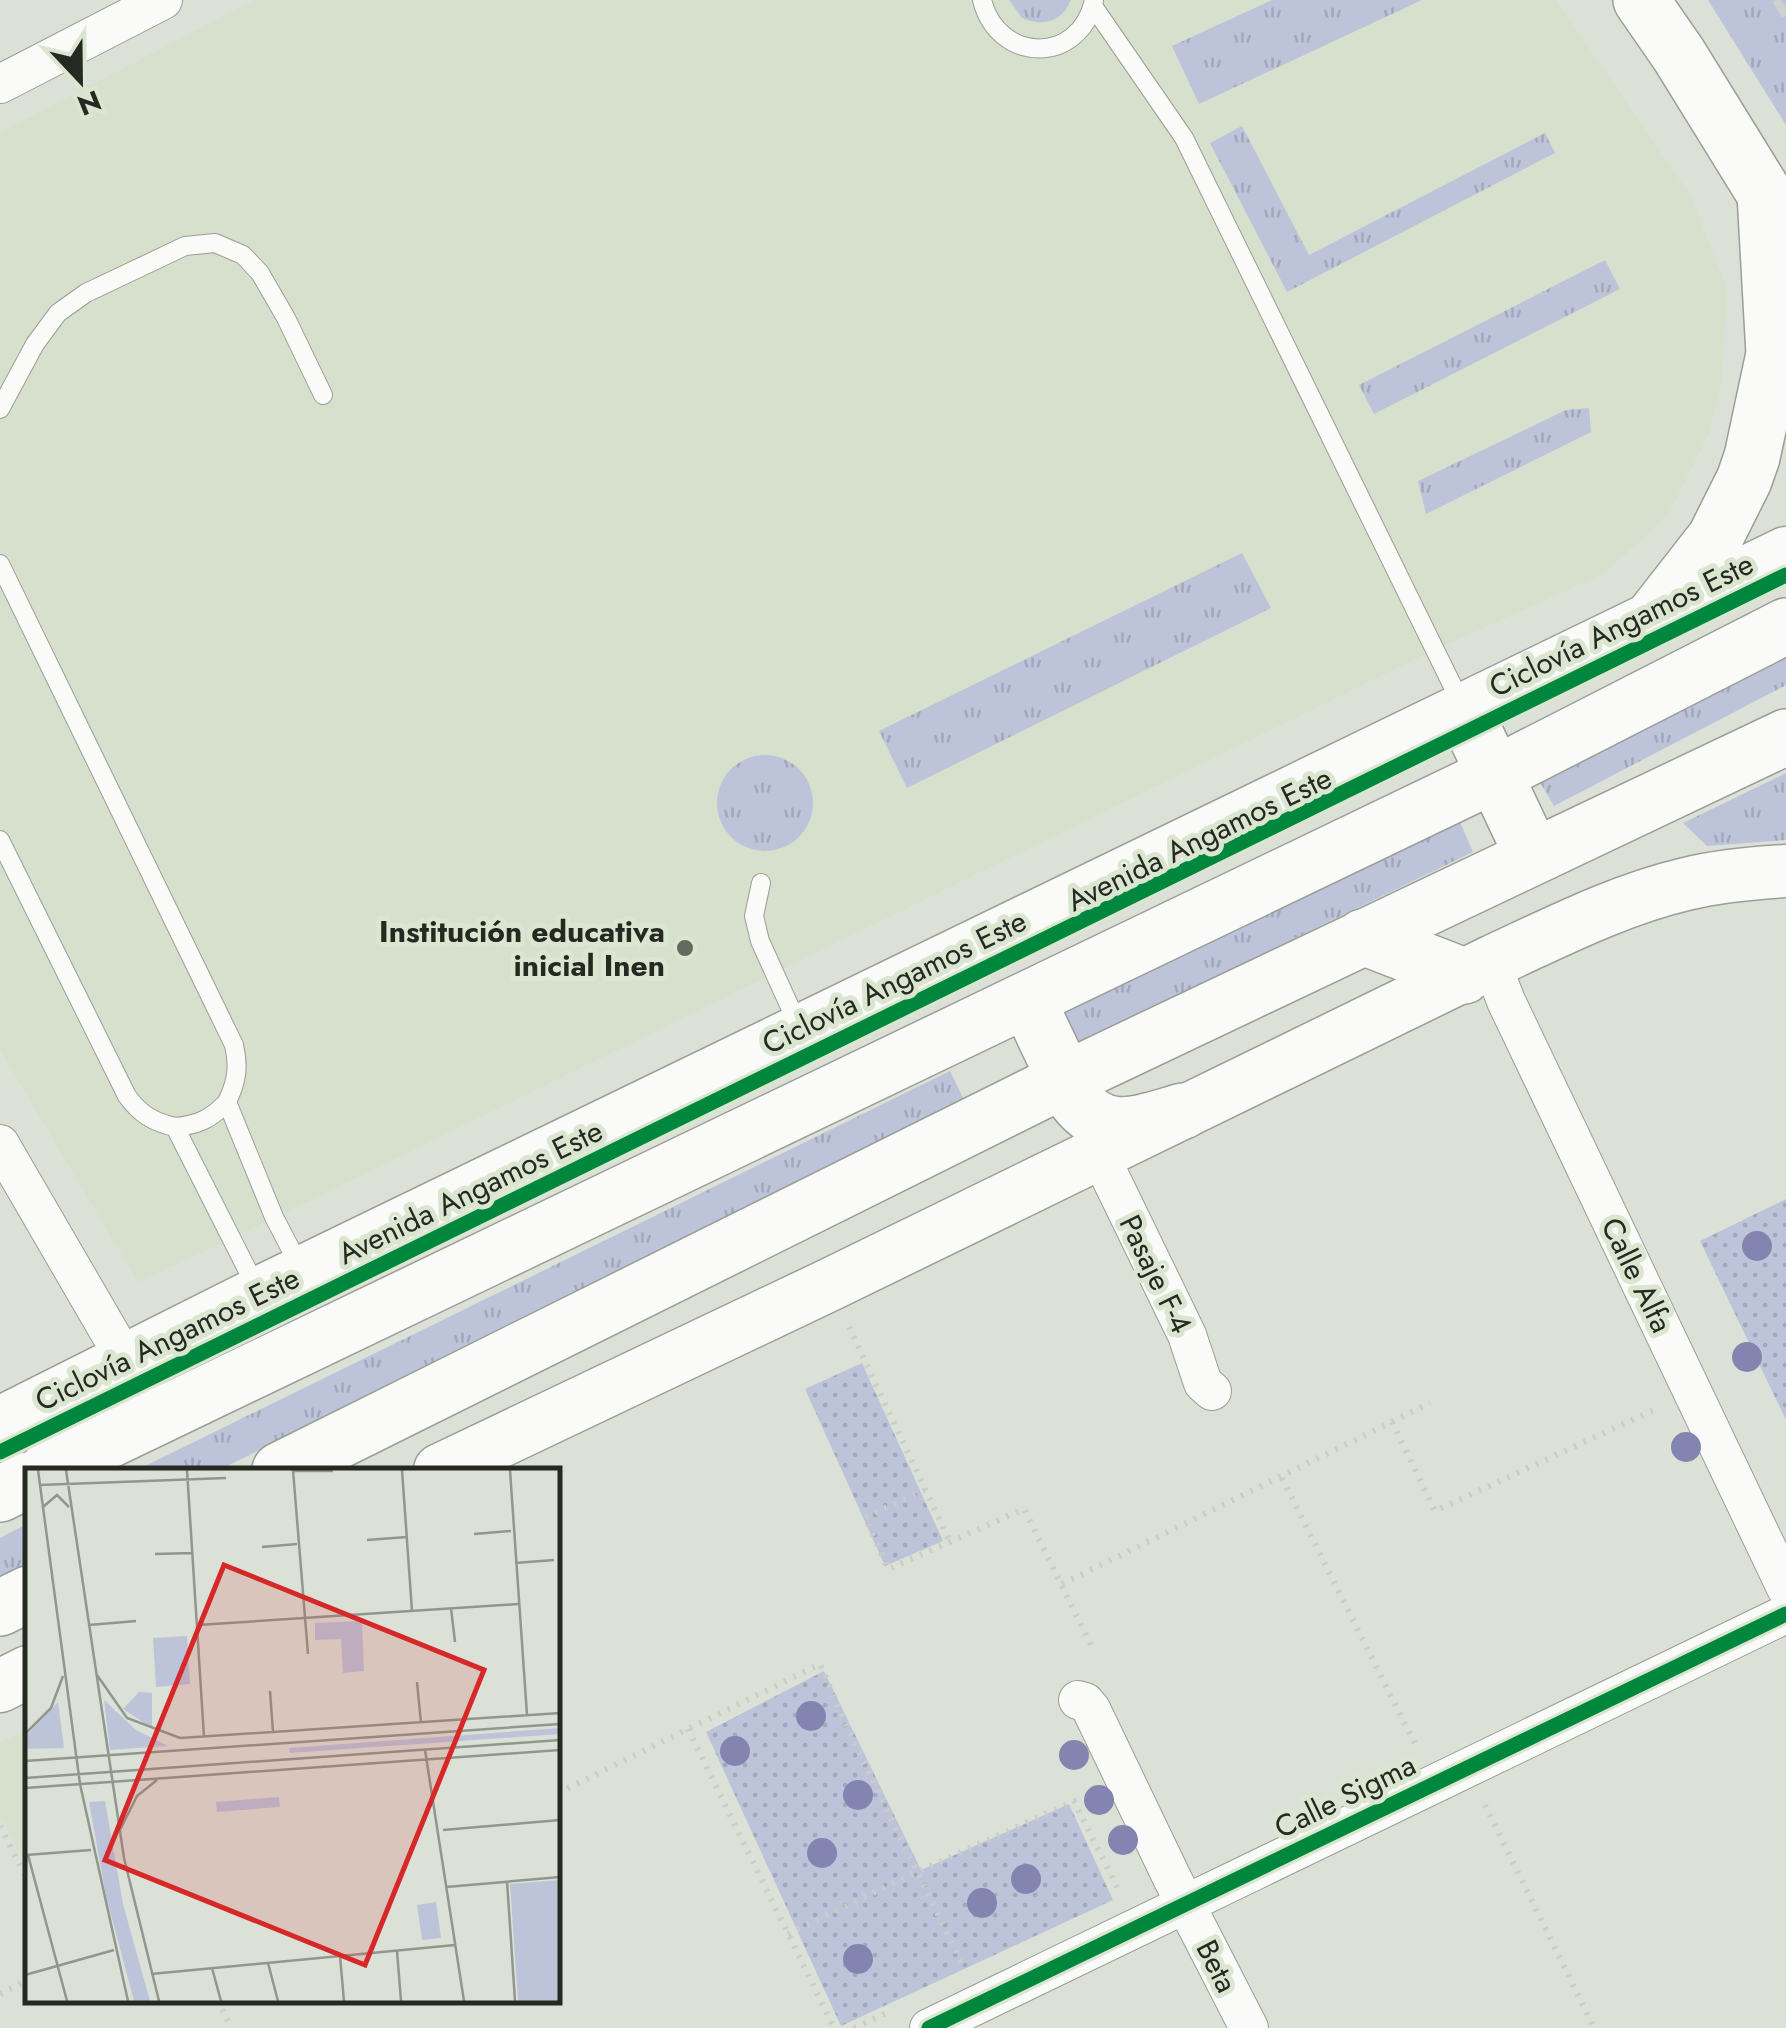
<svg xmlns="http://www.w3.org/2000/svg" width="1786" height="2028" font-family="Jost,sans-serif">
<style>
.built{fill:#d6e0cc}
.grass{fill:url(#grass-tufts)}
.park{fill:url(#park-dots)}
.lines{fill:none;stroke-linecap:round;stroke-linejoin:round}
.service-casing{stroke:#9a9e96;stroke-width:20}
.minor-casing{stroke:#9a9e96;stroke-width:40}
.secondary-casing{stroke:#9a9e96;stroke-width:55}
.primary-casing{stroke:#9a9e96;stroke-width:58}
.path{stroke:#cccdca;stroke-width:6;stroke-dasharray:2.5 8;stroke-linecap:butt}
.service{stroke:#fafaf9;stroke-width:18}
.minor{stroke:#fafaf9;stroke-width:38}
.secondary{stroke:#fafaf9;stroke-width:52}
.primary{stroke:#fafaf9;stroke-width:55}
.rail{stroke:#cfd1ce;stroke-width:8;stroke-dasharray:18 18;stroke-linecap:butt}
.cycleway-casing{stroke:#dbe6d1;stroke-width:21}
.cycleway{stroke:#00873e;stroke-width:15}
.tree{fill:#8385b0}
.poi-dot{fill:#656960;stroke:#dbe6d1;stroke-width:4}
.labels{text-anchor:middle;dominant-baseline:central;stroke-width:10;stroke-linejoin:round;paint-order:stroke}
.street-label{font-size:30px;fill:#252921;stroke:#dbe6d1}
.poi-label{font-size:30px;font-weight:bold;fill:#252921;stroke:#dbe6d1;text-anchor:end}
.inset-road{fill:none;stroke:#92978e;stroke-width:2.5}
.view{fill:#d62828;fill-opacity:0.15;stroke:#d62828;stroke-width:5}
.inset-edge{fill:none;stroke:#252921;stroke-width:5}
</style>
<defs>
<pattern id="grass-tufts" width="24" height="20" patternUnits="userSpaceOnUse" patternTransform="scale(2.5)"><rect width="24" height="20" fill="#bdc4da"/><path d="M3 7l-1-3M5 7V3M7 7l1-3M15 17l-1-3M17 17v-4M19 17l1-3" fill="none" stroke="#a2a8bb"/></pattern>
<pattern id="park-dots" width="8" height="8" patternUnits="userSpaceOnUse" patternTransform="scale(2.5)"><rect width="8" height="8" fill="#bdc4da"/><path d="M2 2h.1M6 6h.1" fill="none" stroke="#a2a8bb" stroke-width="1.8" stroke-linecap="round"/></pattern>
</defs>
<rect width="100%" height="100%" fill="#dbe1d6"/>
<g class="built">
<polygon points="254,0 1556,0 1691,196 1726,287 1723,374 1710,431 1668,515 1605,573 1434,650 231,1239 138,1282 0,1050 0,133"/>
<polygon points="27,1729 27,1867 0,1812 0,1743"/>
</g>
<g class="grass">
<path d="M1009,0h62c-9,22 -28,27 -49,18z"/>
<polygon points="1272,0 1422,0 1199,104 1172,46"/>
<polygon points="1708,0 1786,0 1786,125"/>
<polygon points="1242,126 1309,255 1545,133 1555,153 1287,292 1210,143"/>
<polygon points="1605,260 1620,289 1374,414 1359,385"/>
<polygon points="1589,408 1591,432 1426,514 1418,481 1566,410"/>
<polygon points="1242,553 1271,608 907,788 879,731"/>
<polygon points="1786,651 1786,685 1554,806 1538,779"/>
<circle cx="765" cy="803" r="48"/>
<polygon points="1786,773 1786,840 1707,846 1683,823"/>
<polygon points="1460,822 1473,852 1078,1043 1063,1012"/>
<polygon points="950,1071 966,1104 219,1470 137,1470"/>
<polygon points="27,1524 27,1564 0,1578 0,1538"/>
</g>
<g class="park">
<polygon points="1786,1199 1786,1420 1700,1241"/>
<polygon points="862,1363 943,1541 885,1566 805,1389"/>
<polygon points="824,1671 921,1870 1069,1804 1113,1900 841,2026 706,1732"/>
</g>
<g class="lines">
<defs>
<g id="service">
<path d="M982,0c16,64 98,65 112,0"/>
<polyline points="1093,6 1184,138 1461,703"/>
<polyline points="0,409 35,344 58,313 86,293 185,246 215,243 243,255 260,273 286,318 323,395"/>
<path d="M0,564l234,481c5,22 3,36 -7,57l47,115 26,50"/>
<path d="M0,840l127,256c13,18 26,26 48,31l83,164"/>
<polyline points="761,883 754,916 760,941 799,1027"/>
<path d="M175,1127c23,-2 36,-8 52,-25"/>
</g>
<g id="minor">
<polyline points="0,84 163,0"/>
<polyline points="1491,962 1506,1001 1786,1588"/>
<polyline points="0,1144 158,1416"/>
<polyline points="1099,1154 1187,1335 1203,1383 1212,1391"/>
<polyline points="1078,1700 1085,1702 1091,1709 1173,1880 1249,2028"/>
<polyline points="929,2028 1786,1614"/>
</g>
<g id="secondary">
<polyline points="0,1423 259,1293 1786,553"/>
<path d="M440,1470l389,-185 662,-323c63,-29 127,-62 195,-78 32,-8 67,-11 100,-13"/>
<polyline points="0,1686 28,1672"/>
</g>
<g id="primary">
<polyline points="1641,0 1679,55 1784,225"/>
<polyline points="1651,620 1715,538 1744,480 1752,457 1774,354 1765,194"/>
<polyline points="1464,710 1533,856"/>
<polyline points="1363,937 1464,976"/>
<path d="M1028,1001l46,97c31,42 66,25 109,13"/>
<polyline points="47,1470 1494,775 1786,626"/>
<polyline points="280,1470 1066,1079 1786,737"/>
<polyline points="0,1494 28,1480"/>
<polyline points="0,1608 28,1594"/>
</g>
</defs>
<use href="#service" class="service-casing"/>
<use href="#minor" class="minor-casing"/>
<use href="#secondary" class="secondary-casing"/>
<use href="#primary" class="primary-casing"/>
<g class="path">
<polyline points="849,1327 949,1540"/>
<polyline points="1392,1422 1435,1511 1658,1408"/>
<polyline points="1282,1478 1416,1746"/>
<polyline points="925,1490 865,1517 888,1569 1024,1509 1093,1649"/>
<polyline points="1062,1584 1430,1403"/>
<polyline points="688,1729 834,2028"/>
<polyline points="558,1793 820,1664 854,1742 964,1968"/>
<polyline points="1485,1805 1594,2028"/>
<polyline points="0,1826 28,1881"/>
<polyline points="788,1934 917,1872 1074,1801 1120,1893"/>
<polyline points="0,1994 28,1980"/>
<polyline points="218,2000 231,2028"/>
<polyline points="854,2028 891,2011"/>
</g>
<use href="#service" class="service"/>
<use href="#minor" class="minor"/>
<use href="#secondary" class="secondary"/>
<use href="#primary" class="primary"/>
<polyline class="rail" points="1776,0 1786,16"/>
<defs>
<g id="cycleway">
<polyline points="0,1452 1786,575"/>
<polyline points="929,2028 1786,1614"/>
</g>
</defs>
<use href="#cycleway" class="cycleway-casing"/>
<use href="#cycleway" class="cycleway"/>
</g>
<g class="tree">
<circle cx="1757" cy="1246" r="15"/>
<circle cx="1747" cy="1357" r="15"/>
<circle cx="1686" cy="1447" r="15"/>
<circle cx="811" cy="1716" r="15"/>
<circle cx="735" cy="1751" r="15"/>
<circle cx="1074" cy="1755" r="15"/>
<circle cx="858" cy="1795" r="15"/>
<circle cx="1099" cy="1800" r="15"/>
<circle cx="1123" cy="1840" r="15"/>
<circle cx="822" cy="1853" r="15"/>
<circle cx="1026" cy="1879" r="15"/>
<circle cx="982" cy="1903" r="15"/>
<circle cx="858" cy="1959" r="15"/>
</g>
<circle class="poi-dot" cx="685" cy="948" r="10"/>
<g class="labels">
<g class="street-label">
<text transform="translate(1621 625) rotate(-26)">Ciclovía Angamos Este</text>
<text transform="translate(1199 839) rotate(-26)">Avenida Angamos Este</text>
<text transform="translate(894 982) rotate(-26)">Ciclovía Angamos Este</text>
<text transform="translate(470 1192) rotate(-26)">Avenida Angamos Este</text>
<text transform="translate(1156 1274) rotate(64)">Pasaje F-4</text>
<text transform="translate(1637 1275) rotate(64)">Calle Alfa</text>
<text transform="translate(167 1339) rotate(-26)">Ciclovía Angamos Este</text>
<text transform="translate(1345 1796) rotate(-26)">Calle Sigma</text>
<text transform="translate(1217 1966) rotate(63)">Beta</text>
</g>
<g class="poi-label">
<text x="665" y="931">Institución educativa<tspan x="665" dy="34">inicial Inen</tspan></text>
</g>
</g>
<g transform="translate(25 1468)">
<rect width="535" height="535" fill="#dbe1d6"/>
<path d="M79,232l32,30 32,16 -58,4zM535,260v6l-270,19 -1,-5zM254,329l1,10 -63,5 -1,-10zM80,333l18,103 27,97h-16l-28,-105 -17,-94z" fill="#bdc4da"/>
<path d="M337,153l2,50 -21,2 -2,-34 -26,1v-17zM162,168l3,48 -34,3 -3,-49zM114,224l13,1v35l-29,-19zM33,234l6,46 -39,1v-12zM535,412v121h-42l-8,-117z" fill="#bdc4da"/>
<path d="M411,434l5,36 -19,2 -5,-35z" fill="#bdc4da"/>
<path class="inset-road" d="M13,2l42,314 48,217M41,2l58,388 35,143M162,2l17,267M268,2l15,184M377,2l10,141M485,2l17,245M269,3h39M15,17l186,-7M18,39l14,-12 12,12M449,66l37,-3M342,72l40,-3M237,79l35,-3M130,86l38,-1M490,95l39,-3M426,140l4,34M64,157l47,-4M173,157l320,-21M72,207l30,43 53,20 380,-25M392,214l4,41M245,223l3,41M0,266l26,-26 12,-32M400,282l39,251M0,293l535,-37M0,310l535,-38M0,320l535,-38M95,362l17,-34 20,-16M418,362l117,-10M1,387l65,-5M3,387l39,146M482,413l8,120M421,419l114,-10M372,483l4,50M315,488l4,45M243,495l10,38M187,500l9,33M126,506l304,-29M0,507l89,-25"/>
<path class="view" d="M199,97l260,105 -119,295 -260,-105z"/>
<rect width="535" height="535" class="inset-edge"/>
</g>
<g transform="translate(80 80) rotate(158)" stroke="#dbe6d1" stroke-width="8" paint-order="stroke">
<path d="M0-8L18 38L0 25L-18 38Z" fill="#252921"/>
<text y="-15" font-size="28" font-weight="bold" text-anchor="middle" fill="#252921">N</text>
</g>
</svg>
